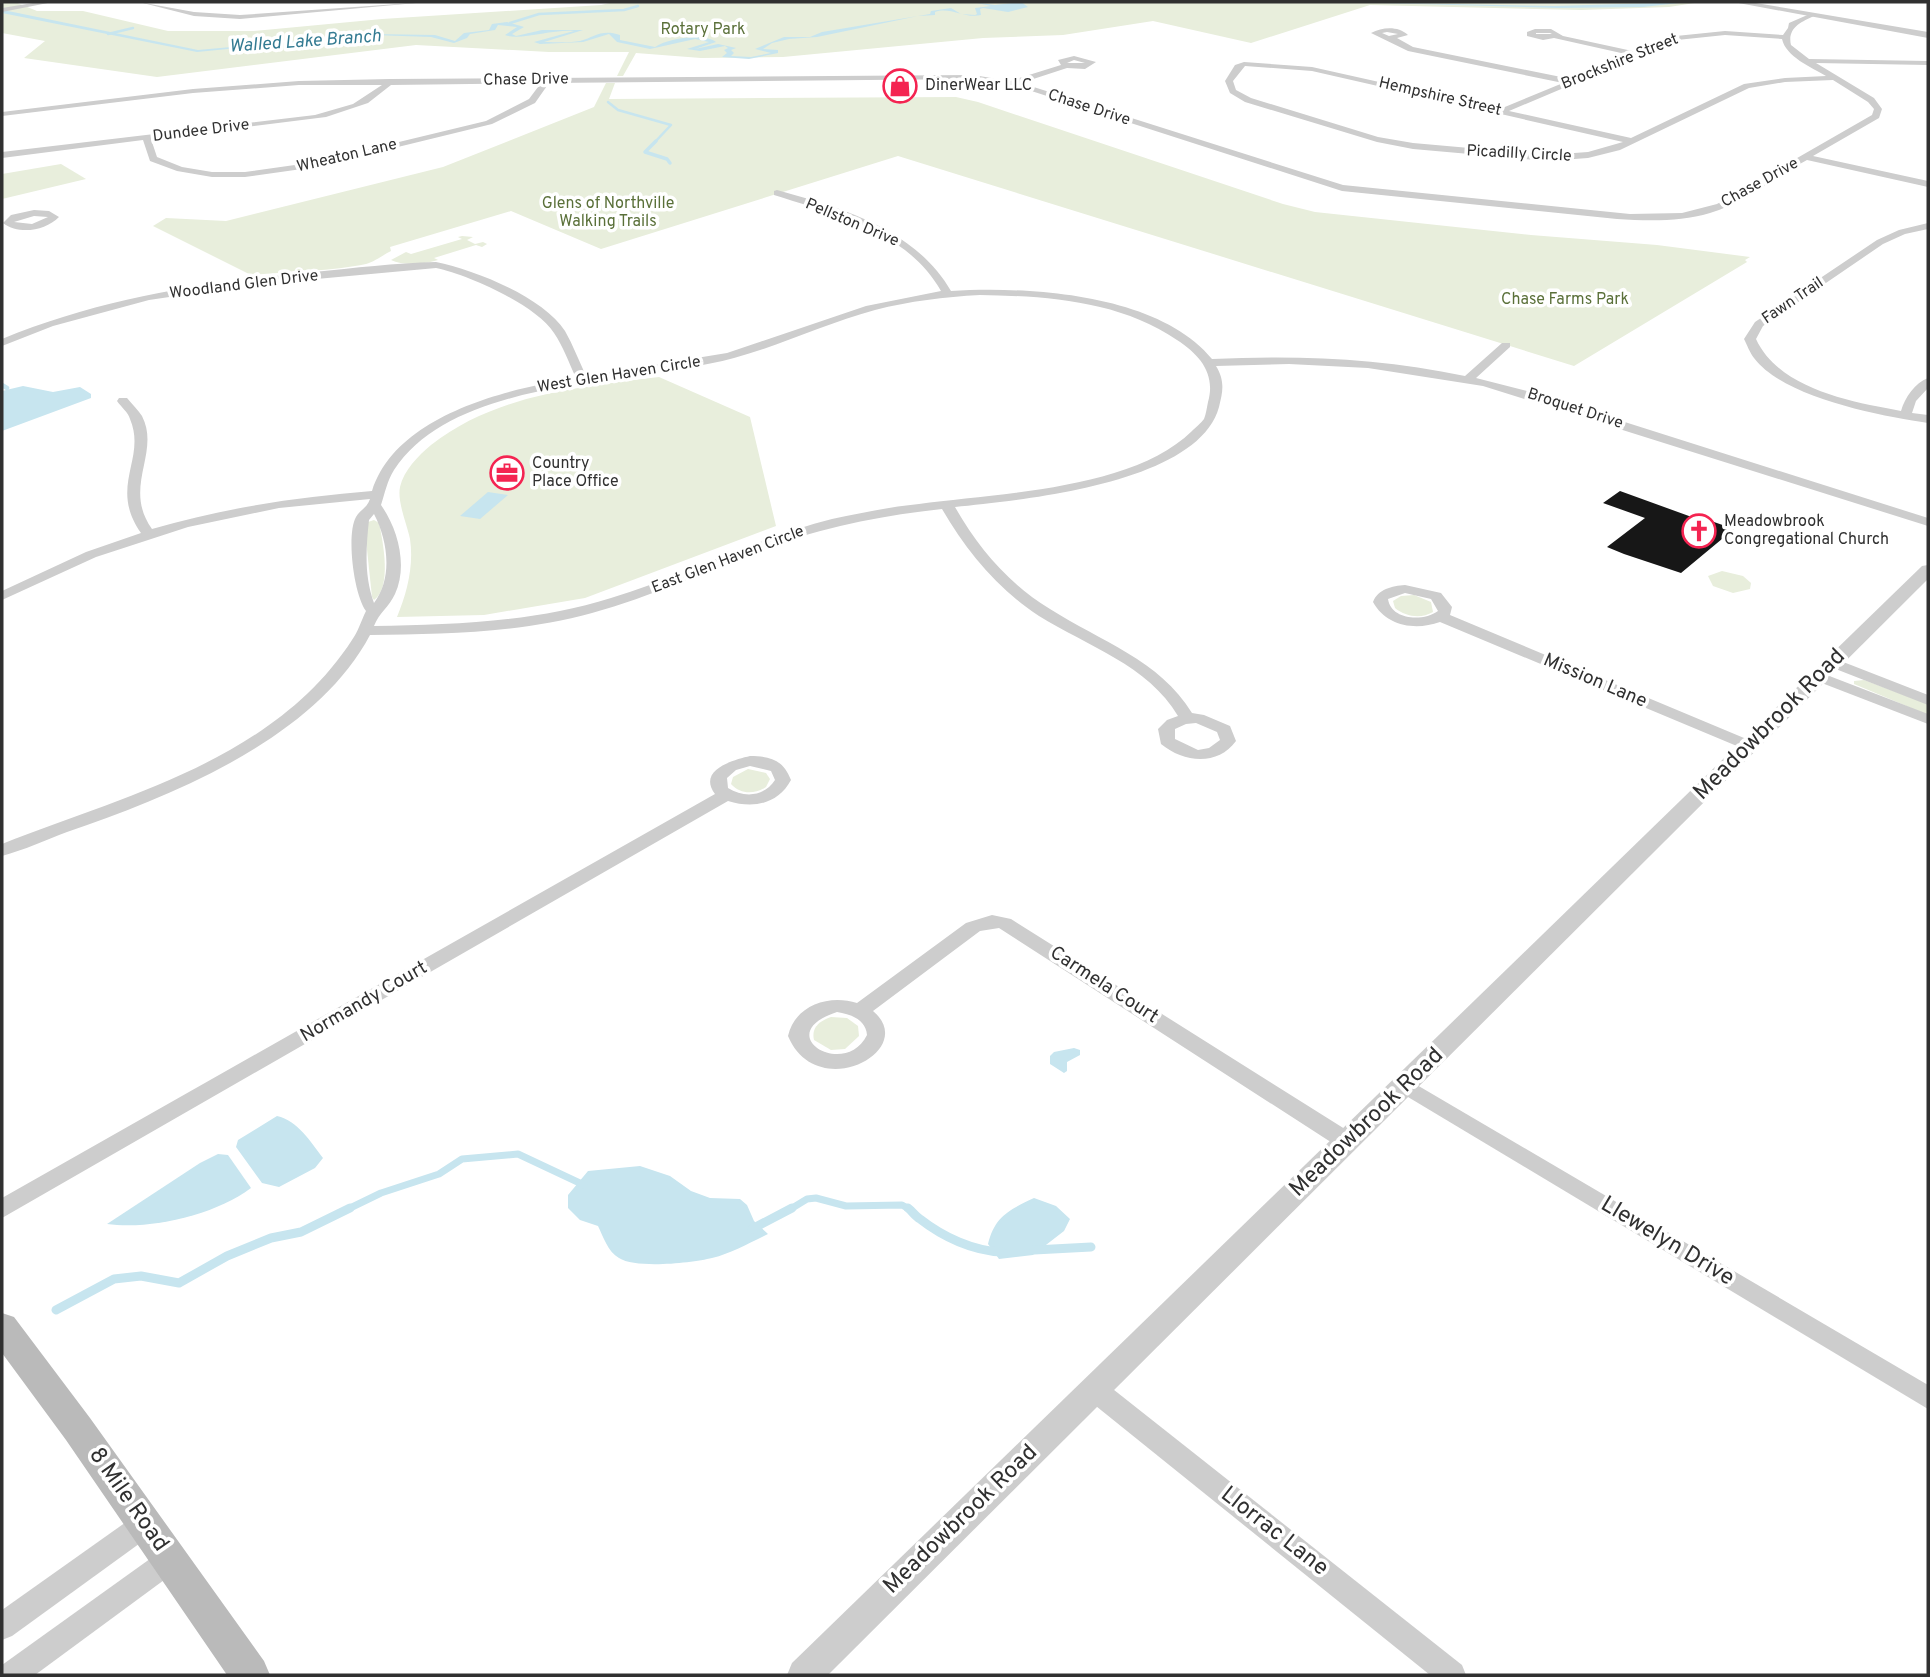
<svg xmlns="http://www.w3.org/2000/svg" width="1930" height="1677" font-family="Overpass,sans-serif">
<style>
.green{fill:#e8eedc}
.water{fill:#c7e5ef}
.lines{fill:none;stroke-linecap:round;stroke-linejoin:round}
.stream-far4{stroke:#c7e5ef;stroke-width:2.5}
.stream-far3{stroke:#c7e5ef;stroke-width:3.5}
.stream-far2{stroke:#c7e5ef;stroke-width:4.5}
.stream-far1{stroke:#c7e5ef;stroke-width:7}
.stream{stroke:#c7e5ef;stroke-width:9}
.building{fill:#171717}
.minor{fill:#cdcdcd;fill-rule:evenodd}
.tertiary{fill:#cdcdcd;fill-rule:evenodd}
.secondary{fill:#bababa;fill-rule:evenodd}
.labels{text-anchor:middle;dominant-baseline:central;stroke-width:7;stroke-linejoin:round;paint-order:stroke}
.far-park-label{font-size:16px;fill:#5a7039;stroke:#fff}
.far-street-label{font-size:16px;fill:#303030;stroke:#fff}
.far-poi-label{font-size:16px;fill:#303030;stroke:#fff;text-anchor:start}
.far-water-label{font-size:18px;font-style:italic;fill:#347b92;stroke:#fff}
.street-label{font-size:19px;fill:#303030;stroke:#fff}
.near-street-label{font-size:23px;fill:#303030;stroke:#fff}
</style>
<rect width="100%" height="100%" fill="#fff"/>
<g class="green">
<polygon points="2,2 15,2 37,11 83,11 168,31 254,31 382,19 601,5 614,2 1701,2 1669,7 1581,10 1370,5 1251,43 1153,21 1063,35 983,38 783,57 701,58 636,53 623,76 617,76 629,52 549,52 416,45 157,77 24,58 45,41 2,33"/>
<path d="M606,83h9l-6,16 347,-2 22,5 305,102 32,8 216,23 126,10 93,12 -5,3 2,2 -173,104 -676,-210 -297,93 -90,-38 -121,36 1,4c-8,4 -17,11 -25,13 -33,7 -82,8 -115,11l-98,-49 13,-8 60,3 217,-54 151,-60z"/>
<polygon points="61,164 86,179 2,199 2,174"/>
<path d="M462,236l11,1 -6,3 8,4 8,-2 4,2 -5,3 -6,-2 -42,13 4,2c-13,4 -35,6 -47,0l15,-8 5,2 51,-15 -4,-2z"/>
<path d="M659,377l91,40 26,109 -191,72 -101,17 -87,2c10,-24 17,-51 13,-78 -3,-15 -13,-37 -10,-52 4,-17 18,-31 31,-42 65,-51 149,-58 228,-68z"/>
<path d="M374,520l5,3c4,19 13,64 -5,77l-2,-3 -6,-57 2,-18z"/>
<polygon points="1722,571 1743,576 1751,583 1750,589 1733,593 1713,586 1708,576"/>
<path d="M1414,595l17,7 2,10c-12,7 -27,5 -38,-4l-2,-7 8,-5z"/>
<polygon points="1864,680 1928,704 1928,715 1854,684 1854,681"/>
<path d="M748,769l18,4 4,6 -4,8c-11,7 -25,8 -35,-3l2,-7z"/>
<path d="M831,1017l16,1 11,8 1,10 -14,13 -14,1 -17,-10c-3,-13 6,-19 17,-23z"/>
</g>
<g class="water">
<path d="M973,2l22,3 26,-3 7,5 -20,5 -25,-4 -3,1 1,6c-16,4 -31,-9 -46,-3v3l-17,1 -101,21 -28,2 -17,4 -9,6 15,1v3l-29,6 -27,-2 5,-4 -3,-3 4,-2 -3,-2 -25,5 -13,-2 22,-7 -14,-3 -45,10 -33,-7 -8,-8 -26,8 -43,2 -6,-2 40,-11c-21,-2 -55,10 -69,4l12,-8 -19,-2 -3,5 -25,4 -3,4 -13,5 -23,-6 -58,-2 -176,17 -195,-39v-3l11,2 185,38 175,-16 62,1 20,6 9,-8 25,-3 3,-6 15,-2 17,5 -12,7 4,2 26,-6h41l-39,12c11,0 25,1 36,-1 15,-4 21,-12 40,-6v5l35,7c13,-9 49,-14 61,-5l-21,7 23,-5 18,4 -5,2 3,3 -3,3 20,1 20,-4 -16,-4 29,-12h26l12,-5 108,-18 1,-3 20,-3 10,6 14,1 2,-1 -2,-6 16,-2z"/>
<polygon points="1347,2 1555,6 1688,2 1643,7 1557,8"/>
<polygon points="23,386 53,392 80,387 91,394 91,398 2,431 2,391"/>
<polygon points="488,492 508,495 480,519 460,516"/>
<polygon points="1074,1048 1080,1050 1080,1055 1067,1062 1067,1071 1064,1073 1050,1064 1050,1056 1054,1052"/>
<path d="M277,1116c21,5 33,25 46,42l-8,10 -36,19 -17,-4 -26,-36 2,-7z"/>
<path d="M218,1154l10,1 23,33c-36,27 -100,42 -144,36l93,-61z"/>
<path d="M640,1166l30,10 21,15 19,7 30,1 7,6 7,16 14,13c-19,9 -36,19 -56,24 -20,5 -76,11 -93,0 -11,-6 -16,-22 -21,-32l-18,-6 -12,-12v-13l20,-24z"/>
<path d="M1034,1198l22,8 14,13 -6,12 -31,24 -34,4 -11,-15c7,-28 21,-34 46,-46z"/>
</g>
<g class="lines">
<g class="stream-far4">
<polyline points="510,23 539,14 624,10 638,6"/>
<polyline points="108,34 133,28"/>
<polyline points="608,102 618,110 671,125 654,143"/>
</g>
<polyline class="stream-far3" points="656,141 645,152 667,159 670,163"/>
<polyline class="stream-far2" points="2,385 7,388"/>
<g class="stream-far1">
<polyline points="346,1210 381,1193 439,1174 462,1159 518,1154 584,1185"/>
<polyline points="789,1210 807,1199 816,1198 846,1206 902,1205 911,1210"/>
</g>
<g class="stream">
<path d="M908,1208c4,3 7,8 12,11 23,18 53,32 82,33"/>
<polyline points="752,1229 792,1208"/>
<polyline points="1034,1250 1091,1247"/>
<polyline points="56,1310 114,1279 141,1276 179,1283 227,1256 271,1238 301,1232 350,1208"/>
</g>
</g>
<polygon class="building" points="1620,491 1711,524 1714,522 1734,529 1681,573 1624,554 1607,547 1645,518 1603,503"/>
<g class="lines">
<g class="minor">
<polygon points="39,2 53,2 2,12 2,8"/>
<polygon points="139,2 194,12 240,15 427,2 240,19 194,16"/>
<path d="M1812,13l2,3c-13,6 -27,12 -23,29l18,14 119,2v4l-112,-2 58,35 8,11 -3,9 -66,38 115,25v6l-121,-27c-31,17 -63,43 -97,53 -30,9 -62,8 -93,6l-275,-28 -323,-104 -46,-8 -424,4 -14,20 -43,21 -176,43 -71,10h-33l-35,-6 -27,-10 -7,-21 -141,18v-6l313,-37 38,-11 29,-19h-83l-106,8 -191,23v-4l191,-23 106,-8 91,-2 583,-4 37,6 51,-16 -3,-5 16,-4 22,6 -11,7 -18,-1 -46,15 322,102 287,29 52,-1 35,-9 155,-89 2,-6 -6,-7 -35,-22 -48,2 -36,6 -129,62 -32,8 -41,3 -134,-12 -36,-7 -132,-40 -15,-9 -5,-12 10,-16 9,-3 68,5 188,42 63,-26 -155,-32 -37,-18c12,-6 27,-7 37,2l-11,3 16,9 158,32 59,-24 -76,-17 -11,2 -16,-4v-4l8,-3h16l12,7 74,16 39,-16 49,-5 58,4 5,-7 1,-5zM1387,32l11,2 -9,2 -7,-3zM1550,33l2,1h-16v-1zM1725,35l57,4c4,18 29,28 44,37l-41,2 -41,6 -113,54 -122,-27 168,-71zM1074,60l11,3h-18zM1245,66l67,5 311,71 -35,10 -41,3 -134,-12 -35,-6 -127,-39 -15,-8 -3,-9zM541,83l-12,16 -43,22 -170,41 -71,10h-33l-30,-5 -25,-10 -6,-18 175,-22 42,-14 23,-18z"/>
<path d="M777,190c65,18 138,39 174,101 78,-5 208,3 261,68 85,-4 169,-1 253,17l37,-33h8v4l-34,31 51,13 401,127v8l-445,-140 -115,-18 -79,-4 -73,2c9,15 7,25 3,41 -21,77 -197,93 -264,100 24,42 54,77 95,102 50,32 110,51 142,104l12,2 26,11 6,15c-18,25 -52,22 -75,3l-3,-15 9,-9 11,-4c-30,-51 -91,-70 -139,-100 -41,-27 -72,-64 -97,-107 -55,6 -109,16 -161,34 -63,22 -124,52 -189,70 -72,20 -148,21 -222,22 -55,104 -198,161 -303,197 -21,8 -43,18 -65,24v-12c124,-49 272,-84 350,-204 6,-8 9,-19 14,-29 -12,-16 -20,-76 -10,-94 4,-7 11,-9 14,-18l-91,9 -91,19 -92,30 -94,43v-9l84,-39 55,-19c-33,-47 6,-74 -11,-114 -2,-7 -9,-12 -13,-18l2,-3h8c5,6 11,12 15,18 19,37 -20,71 10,113 72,-21 145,-32 220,-38 24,-76 134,-102 204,-113 -7,-15 -13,-32 -22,-45 -18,-28 -85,-58 -118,-65l-185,17 -102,15 -96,26 -51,20v-7c100,-41 204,-57 312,-67 40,-4 81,-9 122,-10 39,8 107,35 129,69 8,14 14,30 21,45l141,-23 139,-47 75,-15c-34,-60 -105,-76 -167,-96v-4zM980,295c67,1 140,6 197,45 23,15 39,34 31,62 -1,5 -2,12 -4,17 -3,4 -9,9 -12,12 -60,59 -194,62 -273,73 -30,3 -58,9 -87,15 -76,19 -146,56 -221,79 -77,24 -157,27 -237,28 5,-13 15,-19 21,-32 13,-28 3,-65 -14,-89 4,-12 6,-24 13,-35 62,-94 242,-85 340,-112 48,-13 93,-35 141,-48 35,-9 69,-13 105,-15zM374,514c14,27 19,64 0,89 -10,-27 -8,-55 -5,-83zM1196,723l21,9 3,8 -11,8 -11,2 -23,-11v-10l11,-5z"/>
<path d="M34,210l15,1 10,6c-14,14 -40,18 -56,6l8,-8zM34,216l14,1 -16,7 -18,-2z"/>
<path d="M1928,223v6l-23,5 -22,10 -120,82 -7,13c23,50 95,63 145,72 4,-14 14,-28 27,-33v10l-12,13 -4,12 16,2v8c-47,-7 -144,-25 -174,-65 -4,-5 -7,-13 -10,-19l11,-17 122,-82 22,-10z"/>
<path d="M1405,585l36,8 11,14 -2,8 306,128 2,3 -2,3h-12l-304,-127c-25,9 -54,4 -67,-20 5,-13 19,-16 32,-17zM1405,593l26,6 7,12c-15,11 -47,9 -50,-12z"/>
<polygon points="1833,658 1928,695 1928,705 1828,666 1825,663 1828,660"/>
<polygon points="1819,672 1928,714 1928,724 1814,680 1811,677"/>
<path d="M750,756c21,0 33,4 41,24 -13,24 -37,29 -63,21l-726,417v-20l713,-404c-18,-24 18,-34 35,-38zM750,766l21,5 4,9c-11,17 -31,18 -47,8l-1,-10 9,-8z"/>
<path d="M992,915l19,4 345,217 3,6 -3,6 -8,2 -8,-2 -341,-220 -19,3 -107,80c47,39 -56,94 -85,25 7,-31 41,-42 69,-33l109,-80zM837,1012c14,2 29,8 30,23 -22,45 -98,-1 -30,-23z"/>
<polygon points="1405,1078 1928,1385 1928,1409 1398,1091 1395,1086 1398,1081"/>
<polygon points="1095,1379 1104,1382 1462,1665 1466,1675 1430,1675 1086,1398 1083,1390 1086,1382"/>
<polygon points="145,1512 154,1515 158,1524 154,1533 12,1636 2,1640 2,1610 136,1515"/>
<polygon points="170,1547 179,1551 183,1560 179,1569 35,1675 2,1675 2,1665 161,1551"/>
</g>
<g class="tertiary">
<polygon points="1733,2 1750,2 1928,32 1928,38"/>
<polygon points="1928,565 1928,579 828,1675 787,1675 792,1663 1922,566"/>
</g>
<polygon class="secondary" points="2,1313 14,1317 90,1418 264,1661 270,1675 227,1675 66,1440 2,1353"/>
</g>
<defs>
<symbol id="shop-ring" viewBox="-11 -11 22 22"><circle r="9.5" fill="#fff" stroke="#f42451" stroke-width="1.5"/><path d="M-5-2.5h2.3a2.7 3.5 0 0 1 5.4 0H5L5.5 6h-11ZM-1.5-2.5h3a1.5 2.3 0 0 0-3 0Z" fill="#f42451"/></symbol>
<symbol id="office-ring" viewBox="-11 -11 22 22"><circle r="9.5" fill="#fff" stroke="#f42451" stroke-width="1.5"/><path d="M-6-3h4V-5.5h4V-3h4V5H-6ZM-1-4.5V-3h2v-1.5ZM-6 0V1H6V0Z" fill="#f42451"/></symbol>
<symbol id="church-ring" viewBox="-11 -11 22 22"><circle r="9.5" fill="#fff" stroke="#f42451" stroke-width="1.5"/><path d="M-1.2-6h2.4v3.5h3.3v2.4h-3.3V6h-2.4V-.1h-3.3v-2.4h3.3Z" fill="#f42451"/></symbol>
</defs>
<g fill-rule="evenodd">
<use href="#shop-ring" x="881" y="67" width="38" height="38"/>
<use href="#office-ring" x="488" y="454" width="38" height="38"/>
<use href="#church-ring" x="1680" y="512" width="38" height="38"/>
</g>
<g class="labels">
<g class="far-park-label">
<text x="703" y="30">Rotary Park</text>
<text x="608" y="204">Glens of Northville<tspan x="608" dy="18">Walking Trails</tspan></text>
<text x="1565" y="300">Chase Farms Park</text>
</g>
<g class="far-street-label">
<text transform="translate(1620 62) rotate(-22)">Brockshire Street</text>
<text transform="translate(526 80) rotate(-1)">Chase Drive</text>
<text transform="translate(1440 97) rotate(13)">Hempshire Street</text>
<text transform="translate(1089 108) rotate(18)">Chase Drive</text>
<text transform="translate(201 131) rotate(-7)">Dundee Drive</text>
<text transform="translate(1519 154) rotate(3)">Picadilly Circle</text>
<text transform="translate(347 156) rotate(-13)">Wheaton Lane</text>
<text transform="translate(1760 183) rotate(-29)">Chase Drive</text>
<text transform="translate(852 223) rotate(23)">Pellston Drive</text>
<text transform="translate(244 285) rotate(-7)">Woodland Glen Drive</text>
<text transform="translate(1793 301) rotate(-34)">Fawn Trail</text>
<text transform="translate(619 375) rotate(-9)">West Glen Haven Circle</text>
<text transform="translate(1575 409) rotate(18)">Broquet Drive</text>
<text transform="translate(728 560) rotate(-21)">East Glen Haven Circle</text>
</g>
<g class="far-poi-label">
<text x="925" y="86">DinerWear LLC</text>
<text x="532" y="464">Country<tspan x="532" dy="18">Place Office</tspan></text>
<text x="1724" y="522">Meadowbrook<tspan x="1724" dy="18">Congregational Church</tspan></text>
</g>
<g class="far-water-label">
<text transform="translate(305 42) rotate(-4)">Walled Lake Branch</text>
</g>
<g class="street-label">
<text transform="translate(1595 681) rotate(23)">Mission Lane</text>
<text transform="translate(1104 985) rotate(33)">Carmela Court</text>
<text transform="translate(364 1002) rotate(-30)">Normandy Court</text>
</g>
<g class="near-street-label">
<text transform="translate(1770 725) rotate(-45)">Meadowbrook Road</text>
<text transform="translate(1367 1123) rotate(-44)">Meadowbrook Road</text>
<text transform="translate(1667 1242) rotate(31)">Llewelyn Drive</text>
<text transform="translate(128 1500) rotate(55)">8 Mile Road</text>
<text transform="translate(961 1520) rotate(-44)">Meadowbrook Road</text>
<text transform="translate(1274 1532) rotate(38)">Llorrac Lane</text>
</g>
</g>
<rect width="1930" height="1677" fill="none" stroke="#303030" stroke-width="7"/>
</svg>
